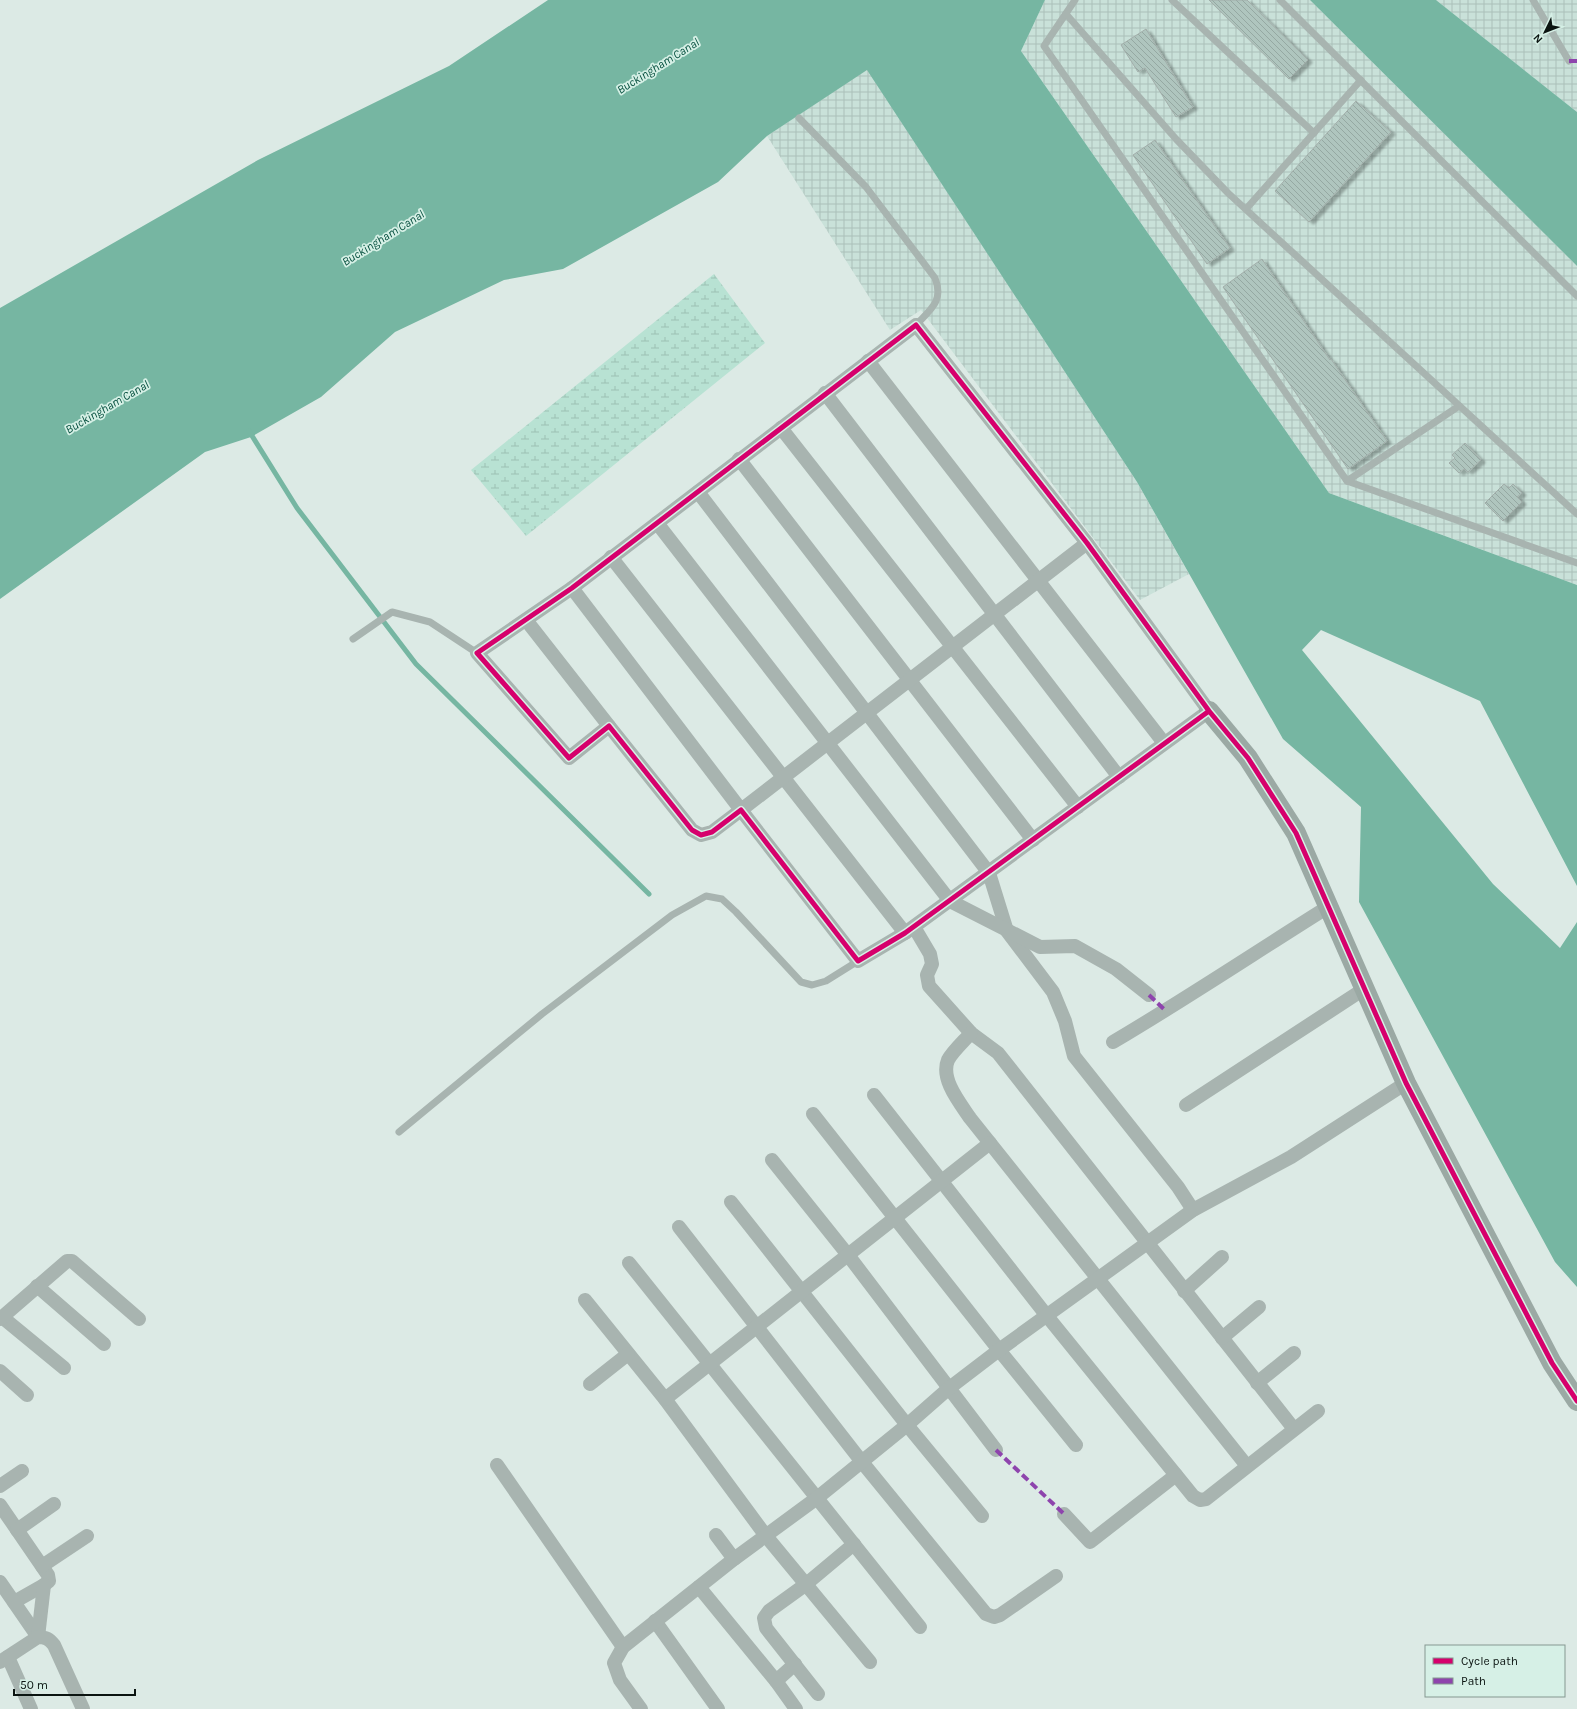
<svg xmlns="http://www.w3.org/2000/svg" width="1577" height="1709" font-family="Karla,sans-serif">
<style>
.industrial{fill:url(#industrial-grid)}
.wetland{fill:url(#wetland-marsh)}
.water{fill:#76b6a2}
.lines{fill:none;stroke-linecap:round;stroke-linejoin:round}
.stream{stroke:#76b6a2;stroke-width:5}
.building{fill:url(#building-back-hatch);stroke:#a2aeaa;filter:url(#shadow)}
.lane{stroke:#a8b4b0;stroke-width:7}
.street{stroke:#a8b4b0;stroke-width:14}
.secondary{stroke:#9ba9a4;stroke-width:20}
.quiet{stroke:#8e44ad;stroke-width:4;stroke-dasharray:8 4;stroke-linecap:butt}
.cycleway-casing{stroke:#d6f0e6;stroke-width:8}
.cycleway{stroke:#d6006c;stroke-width:5}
.labels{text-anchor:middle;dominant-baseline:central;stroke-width:3.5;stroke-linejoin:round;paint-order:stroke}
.water-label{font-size:12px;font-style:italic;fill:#054f3e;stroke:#d6f0e6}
</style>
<defs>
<pattern id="industrial-grid" width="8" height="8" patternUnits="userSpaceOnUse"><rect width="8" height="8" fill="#c9e1d9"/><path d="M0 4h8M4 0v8" fill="none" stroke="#abc0b9"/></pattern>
<pattern id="wetland-marsh" width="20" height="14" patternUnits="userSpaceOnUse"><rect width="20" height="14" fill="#b8e2d3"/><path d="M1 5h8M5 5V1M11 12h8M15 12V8" fill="none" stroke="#9dc1b4"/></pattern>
<pattern id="building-back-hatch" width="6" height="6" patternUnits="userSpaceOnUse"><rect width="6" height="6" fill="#afc5be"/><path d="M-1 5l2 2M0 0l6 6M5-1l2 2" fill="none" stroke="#95a8a2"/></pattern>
<filter id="shadow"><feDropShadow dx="4.5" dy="2.5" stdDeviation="1" flood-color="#0004"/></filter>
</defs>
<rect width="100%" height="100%" fill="#dceae5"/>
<g class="industrial">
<polygon points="1045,0 1310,0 1577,266 1577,585 1329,493 1021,51"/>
<polygon points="1436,0 1577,0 1577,112"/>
<polygon points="867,69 1137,482 1189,574 1140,600 921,310 890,330 767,136"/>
</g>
<polygon class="wetland" points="714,274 765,343 526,536 471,470"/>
<g class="water">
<polygon points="548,0 1045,0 1021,51 1329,493 1577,585 1577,886 1480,701 1321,630 1302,650 1493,884 1560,948 1577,922 1577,1287 1555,1262 1359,902 1361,807 1283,739 1137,482 867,70 767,136 718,182 563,269 504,280 395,332 321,397 251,437 205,452 0,599 0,308 258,160 449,66"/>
<polygon points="1310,0 1436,0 1577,112 1577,266"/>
</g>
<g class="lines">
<polyline class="stream" points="249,431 297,508 416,664 649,894"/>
</g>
<g class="building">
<polygon points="1209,0 1247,0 1308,60 1289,79"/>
<polygon points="1146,29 1193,107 1176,117 1145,68 1138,72 1121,45"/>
<polygon points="1356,101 1391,132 1309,222 1275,191"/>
<polygon points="1155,140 1230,248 1207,264 1133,155"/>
<polygon points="1262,259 1330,360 1331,359 1387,441 1348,469 1223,287"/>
<polygon points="1465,443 1481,460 1468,472 1464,469 1459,473 1449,463 1455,458 1452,455"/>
<polygon points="1504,484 1509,488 1513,484 1522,493 1517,497 1522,502 1503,521 1485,503"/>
</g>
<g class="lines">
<g class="lane">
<polyline points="1075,0 1044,46 1347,481 1577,563"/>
<polyline points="1172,0 1314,133"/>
<polyline points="1280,0 1577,296"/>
<polyline points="1533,0 1569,61"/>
<polyline points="1066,14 1176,139 1228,193 1577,514"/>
<path d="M799,118l67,69 69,91c9,23 -4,31 -19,47"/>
<polyline points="1246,209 1361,80"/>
<polyline points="1347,481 1459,406"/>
<polyline points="353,639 392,612 430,622 477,653"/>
<polyline points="399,1132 542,1014 672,915 706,896 722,899 736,912 801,982 812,985 826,981 858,961"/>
</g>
<g class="street">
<polygon points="916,325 1087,543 1209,711 905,933 858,961 741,810 712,832 701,835 692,830 609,726 569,758 477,653 572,588"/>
<polyline points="868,361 1164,743"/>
<polyline points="825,393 1119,777"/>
<polyline points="781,428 1078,807"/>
<polyline points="739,459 1033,840"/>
<polyline points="698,492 989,873 1007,931 1053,992 1065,1021 1074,1056 1178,1187 1193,1210"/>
<polyline points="657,523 950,901 1040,947 1075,946 1116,969 1149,995"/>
<polyline points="611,557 905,933"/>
<polyline points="572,588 741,810 1087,543"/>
<polyline points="526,620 609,726"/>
<polyline points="914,927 930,954 932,964 927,975 929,986 971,1033 998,1053 1294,1429"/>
<path d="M971,1033c-7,8 -19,19 -23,27 -8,19 12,43 22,58l277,348"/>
<path d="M1113,1042c73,-43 143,-90 215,-135"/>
<polyline points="874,1095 1047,1316 1193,1496 1200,1500 1206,1499 1318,1411"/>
<polyline points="1186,1105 1364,989"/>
<polyline points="813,1114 999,1350 1076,1445"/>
<polyline points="772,1160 848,1255 996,1450"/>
<polyline points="731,1202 907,1425 982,1516"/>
<polyline points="679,1227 862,1462 986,1614 994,1617 1000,1615 1056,1576"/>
<polyline points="629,1263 920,1627"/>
<polyline points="37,1286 104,1344"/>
<polyline points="1184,1291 1222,1257"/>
<polyline points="585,1300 665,1399 766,1536 870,1662"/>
<polyline points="2,1317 64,1368"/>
<polyline points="0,1319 67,1261 72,1261 139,1319"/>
<polyline points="1222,1338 1259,1307"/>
<polyline points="0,1371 27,1395"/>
<polyline points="1257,1383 1294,1353"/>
<polyline points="590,1384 628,1354"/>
<polyline points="665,1399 990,1143"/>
<polyline points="497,1465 623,1647"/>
<polyline points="0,1486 22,1471"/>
<polyline points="0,1505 48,1575 49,1581 44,1585 14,1602"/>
<polyline points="1064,1514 1090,1542 1176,1475"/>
<polyline points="17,1530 54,1504"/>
<polyline points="716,1535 734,1559"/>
<polyline points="42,1566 87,1536"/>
<polyline points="0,1582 38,1637"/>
<polyline points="699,1587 776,1681 796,1709"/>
<polyline points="655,1621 718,1709"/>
<polyline points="38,1637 44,1585"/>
<polyline points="8,1657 31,1709"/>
<path d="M0,1662l38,-25c8,0 11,2 16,8l29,64"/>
<polyline points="776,1681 795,1664"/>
<polyline points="818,1694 766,1628 764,1618 769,1611 805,1585 854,1544"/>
<polyline points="641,1709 620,1680 614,1663 623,1647 734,1559 817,1498 907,1425 948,1389 999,1350 1193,1210 1291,1157 1406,1083"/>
</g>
<polyline class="secondary" points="1209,711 1248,758 1296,833 1406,1083 1552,1363 1577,1401"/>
<g class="quiet">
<polyline points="1569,61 1577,61"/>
<polyline points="1149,995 1166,1011"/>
<polyline points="996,1450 1064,1514"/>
</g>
<defs>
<polyline id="cycleway" points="1209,711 905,933 858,961 741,810 712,832 701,835 692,830 609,726 569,758 477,653 572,588 916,325 1087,543 1209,711 1248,758 1296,833 1406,1083 1552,1363 1577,1401"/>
</defs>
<use href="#cycleway" class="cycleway-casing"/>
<use href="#cycleway" class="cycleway"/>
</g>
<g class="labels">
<g class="water-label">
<text transform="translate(658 66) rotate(-32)">Buckingham Canal</text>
<text transform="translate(383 238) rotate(-32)">Buckingham Canal</text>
<text transform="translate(107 407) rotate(-30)">Buckingham Canal</text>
</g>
</g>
<rect x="1425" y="1645" width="140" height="52" fill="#d6f0e6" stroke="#859891"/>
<rect x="1433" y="1658" width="20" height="6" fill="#d6006c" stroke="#859891"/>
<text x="1461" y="1665" font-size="12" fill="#0b1411">Cycle path</text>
<rect x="1433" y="1678" width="20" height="6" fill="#8e44ad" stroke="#859891"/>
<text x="1461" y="1685" font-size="12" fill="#0b1411">Path</text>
<g transform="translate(1545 32) rotate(227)" stroke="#d6f0e6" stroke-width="3" paint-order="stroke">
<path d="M0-3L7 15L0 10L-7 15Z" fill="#0b1411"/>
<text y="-6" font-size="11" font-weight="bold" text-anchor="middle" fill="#0b1411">N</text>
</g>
<path d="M14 1689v6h121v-6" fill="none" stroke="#0b1411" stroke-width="2"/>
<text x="20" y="1689" font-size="12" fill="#0b1411" stroke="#d6f0e6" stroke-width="3" paint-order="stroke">50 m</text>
</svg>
